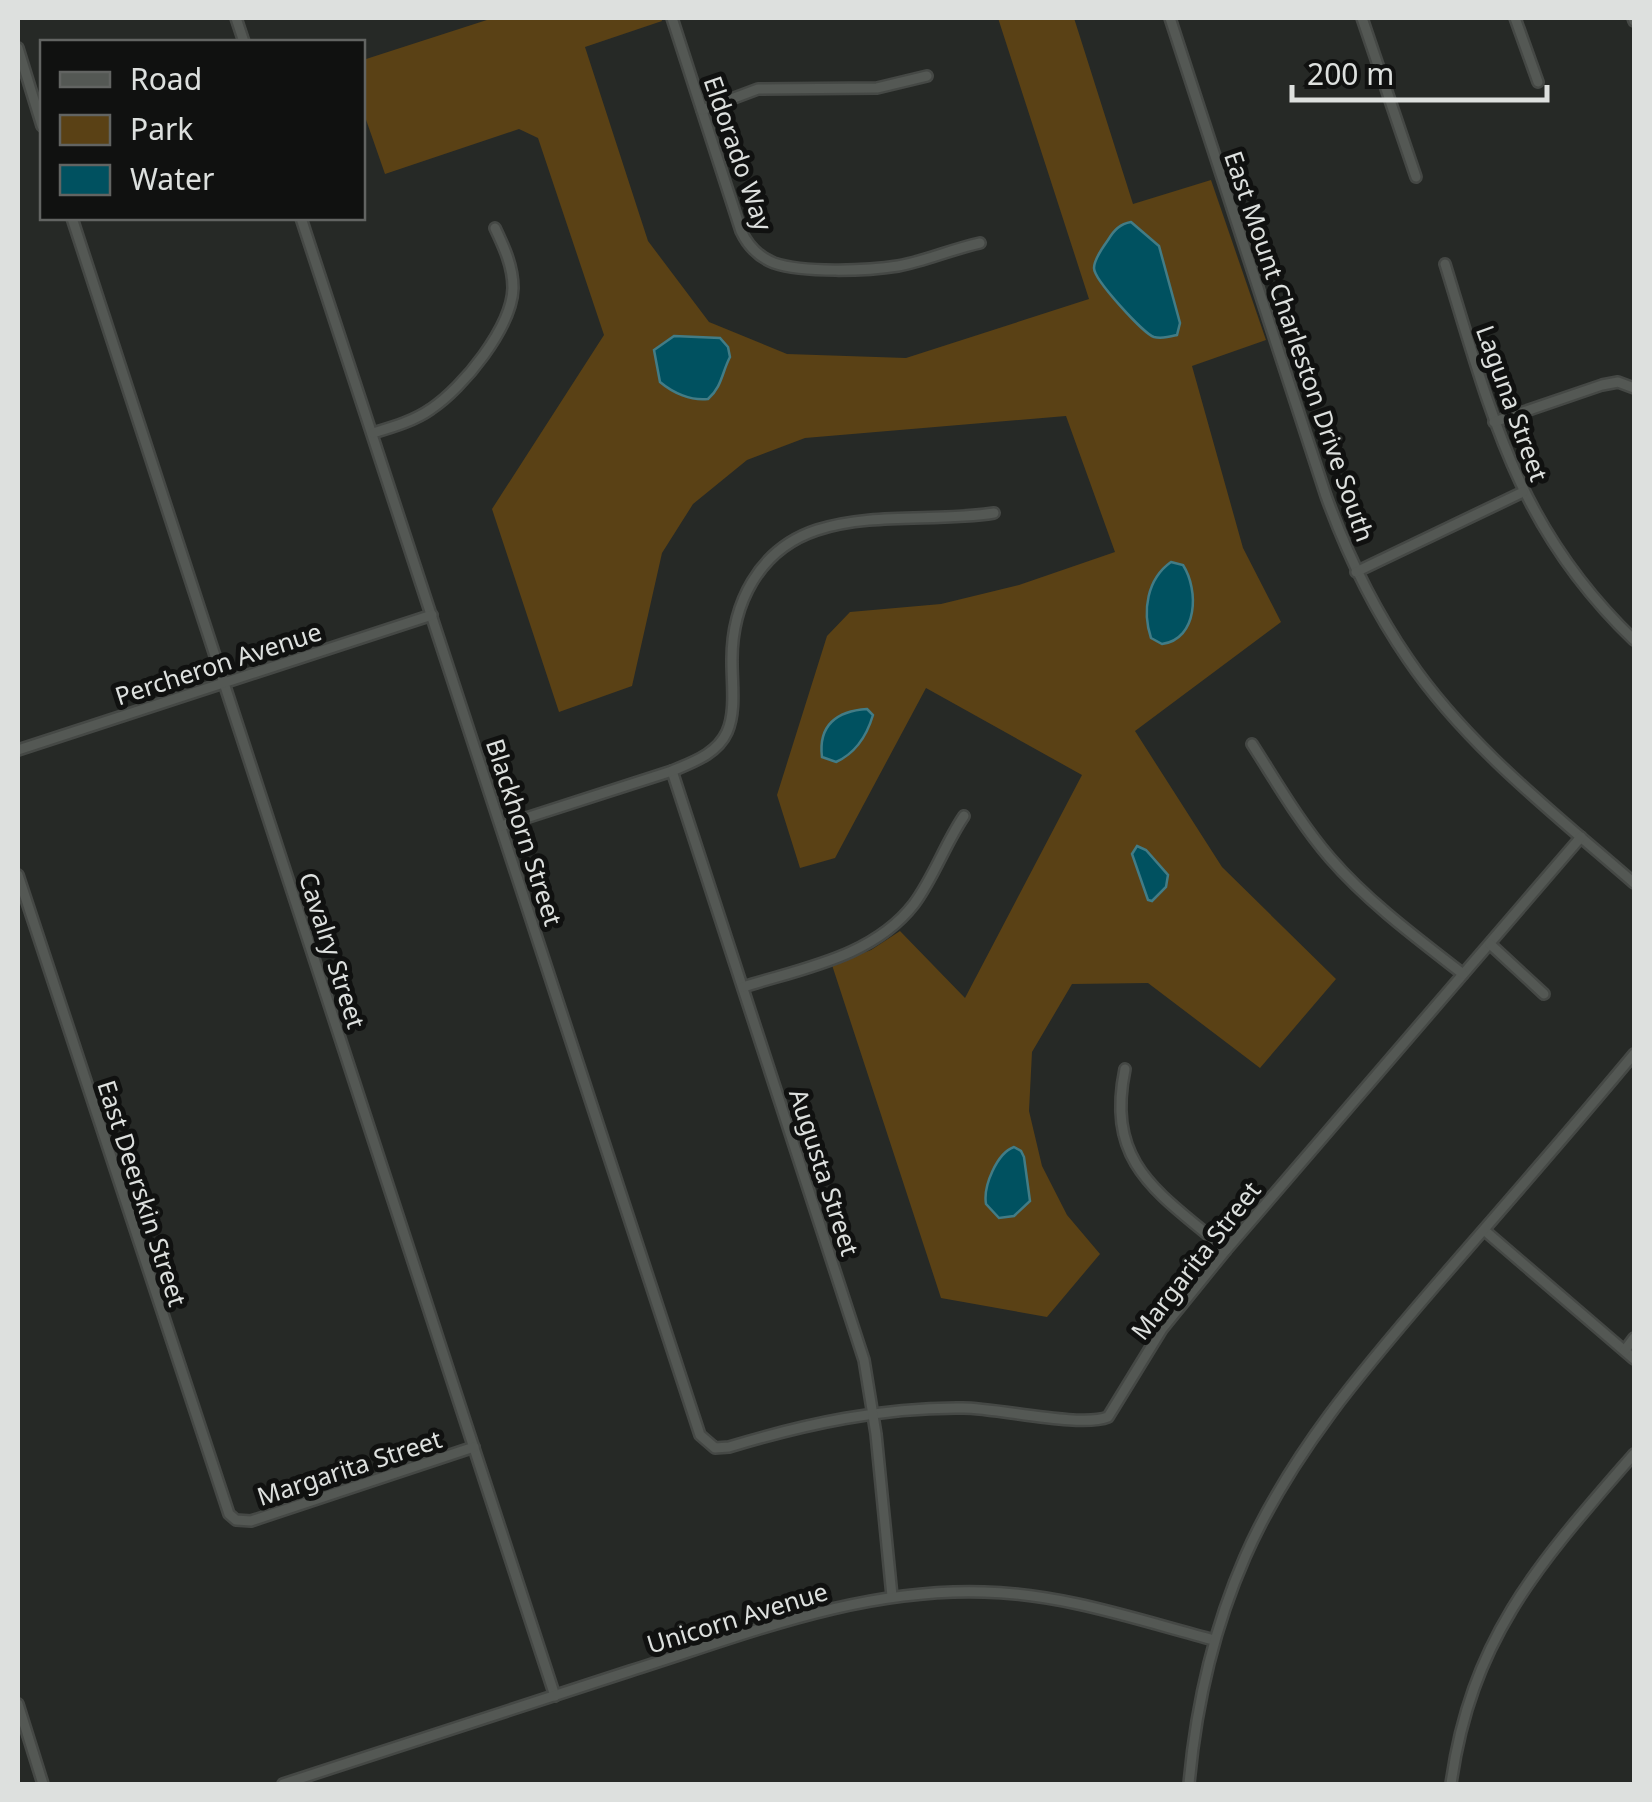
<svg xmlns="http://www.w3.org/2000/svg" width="1652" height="1802" font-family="'Noto Sans',sans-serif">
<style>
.green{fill:#5a4115}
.water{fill:#005160;stroke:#427c86;stroke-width:2.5}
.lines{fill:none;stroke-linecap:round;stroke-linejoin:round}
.minor-casing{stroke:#454845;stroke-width:14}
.minor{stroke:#545854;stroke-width:9}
.labels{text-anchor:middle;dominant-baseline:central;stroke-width:10;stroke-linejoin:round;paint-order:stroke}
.street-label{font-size:25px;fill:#dde0de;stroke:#101110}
</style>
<rect width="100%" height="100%" fill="#262926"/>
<polygon class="green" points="493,18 661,18 662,21 585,47 648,241 709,322 787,354 906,358 1089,299 998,18 1074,18 1133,204 1211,180 1266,340 1192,366 1243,548 1281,622 1135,731 1222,867 1336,979 1260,1068 1148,983 1072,984 1032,1052 1029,1111 1042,1166 1067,1215 1100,1254 1047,1317 941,1298 832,965 871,950 900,931 965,998 1082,775 926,688 835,858 800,868 777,795 827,636 850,612 941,604 1019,585 1115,552 1066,416 805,438 747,460 693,504 662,553 632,686 559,712 492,509 604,335 538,138 519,129 385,174 363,111 363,60"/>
<g class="water">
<path d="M1131,222l28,24 21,77 -3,12c-8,2 -15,4 -23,2 -10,-3 -60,-57 -60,-69 0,-9 9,-21 14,-28 6,-10 12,-16 23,-18z"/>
<path d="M674,336l46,2 8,9 2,10c-8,15 -8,30 -22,42 -17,2 -35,-6 -48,-17l-6,-32z"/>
<path d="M1171,562l12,3c16,25 15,74 -21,79l-11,-6c-9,-27 -4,-59 20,-76z"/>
<path d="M867,709l6,6c-6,20 -17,38 -37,47l-14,-5c-4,-32 15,-46 45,-48z"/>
<polygon points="1137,846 1146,850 1168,875 1166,887 1152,901 1148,900 1132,854"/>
<path d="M1014,1147l7,4 3,6 6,44 -16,15 -15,2 -13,-14c-3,-18 11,-51 28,-57z"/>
</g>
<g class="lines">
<defs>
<g id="minor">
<polyline points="236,18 244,42"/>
<path d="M672,18l69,213c7,15 18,26 33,32 29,10 93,8 124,3 28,-5 54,-17 82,-23"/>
<path d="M1170,18l156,478c21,58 47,112 82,163 59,87 148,156 226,224"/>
<polyline points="1362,18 1416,177"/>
<polyline points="1515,18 1538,82"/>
<polyline points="1633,18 1634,21"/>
<polyline points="18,48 42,126"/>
<polyline points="702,110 758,89 877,88 927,76"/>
<polyline points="72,218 555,1696"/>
<path d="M301,218l399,1217 15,13 14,-1c76,-23 154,-40 234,-39 35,0 118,20 145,9l54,-88 64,-79 355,-413"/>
<path d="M1445,264c46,149 72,264 189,376"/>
<polyline points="1494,422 1602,385 1618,382 1634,388"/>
<path d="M373,433c20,-6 41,-12 58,-24 32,-21 81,-82 82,-121 0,-22 -9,-41 -18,-60"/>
<polyline points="1356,572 1523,492"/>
<path d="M1252,744c25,39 48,79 78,114 38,44 88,81 133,116"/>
<polyline points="18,750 432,615"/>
<polyline points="672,771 864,1360 876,1434 892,1596"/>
<path d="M501,826l171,-55c21,-9 45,-17 55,-39 9,-20 5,-48 5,-69 -1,-59 27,-114 85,-133 56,-18 120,-8 177,-17"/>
<polyline points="18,875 229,1514 236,1520 251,1521 474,1447"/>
<polyline points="1490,944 1544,994"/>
<path d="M743,987c60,-19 130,-30 171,-83 20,-27 31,-60 50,-88"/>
<path d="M1125,1069c-20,97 35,124 101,181"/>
<polyline points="1484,1230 1634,1359"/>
<polyline points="1625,1350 1634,1338"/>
<polyline points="18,1704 43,1784"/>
<path d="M283,1784c115,-37 231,-75 347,-113 117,-37 229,-83 354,-79 80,2 154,28 230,48"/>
<path d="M1189,1784c7,-79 24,-154 56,-227 46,-105 122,-192 196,-278 65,-75 130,-149 193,-225"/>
<path d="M1451,1784c20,-147 90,-223 183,-330"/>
</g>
</defs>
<use href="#minor" class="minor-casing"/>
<use href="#minor" class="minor"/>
</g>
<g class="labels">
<g class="street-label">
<text transform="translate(739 153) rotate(71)">Eldorado Way</text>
<text transform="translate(1300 346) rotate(71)">East Mount Charleston Drive South</text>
<text transform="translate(1513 403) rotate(70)">Laguna Street</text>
<text transform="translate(218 663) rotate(-18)">Percheron Avenue</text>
<text transform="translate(525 832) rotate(72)">Blackhorn Street</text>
<text transform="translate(333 950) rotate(72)">Cavalry Street</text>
<text transform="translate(825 1172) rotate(72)">Augusta Street</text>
<text transform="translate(143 1193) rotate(72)">East Deerskin Street</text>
<text transform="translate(1195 1260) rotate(-52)">Margarita Street</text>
<text transform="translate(349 1467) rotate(-18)">Margarita Street</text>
<text transform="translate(737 1617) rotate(-17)">Unicorn Avenue</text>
</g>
</g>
<rect width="1652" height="1802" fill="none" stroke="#dde0de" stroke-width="40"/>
<rect x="40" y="40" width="325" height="180" fill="#101110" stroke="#626462" stroke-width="2.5"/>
<rect x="60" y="72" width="50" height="15" fill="#545854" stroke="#626462" stroke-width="2.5"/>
<text x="130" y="90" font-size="30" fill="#dde0de">Road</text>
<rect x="60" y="115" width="50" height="30" fill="#5a4115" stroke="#626462" stroke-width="2.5"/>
<text x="130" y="140" font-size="30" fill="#dde0de">Park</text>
<rect x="60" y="165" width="50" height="30" fill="#005160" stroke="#626462" stroke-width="2.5"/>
<text x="130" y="190" font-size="30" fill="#dde0de">Water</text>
<path d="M1292 85v15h255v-15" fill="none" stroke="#dde0de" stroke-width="5"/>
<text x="1307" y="85" font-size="30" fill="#dde0de" stroke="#101110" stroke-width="8" paint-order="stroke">200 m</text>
</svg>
